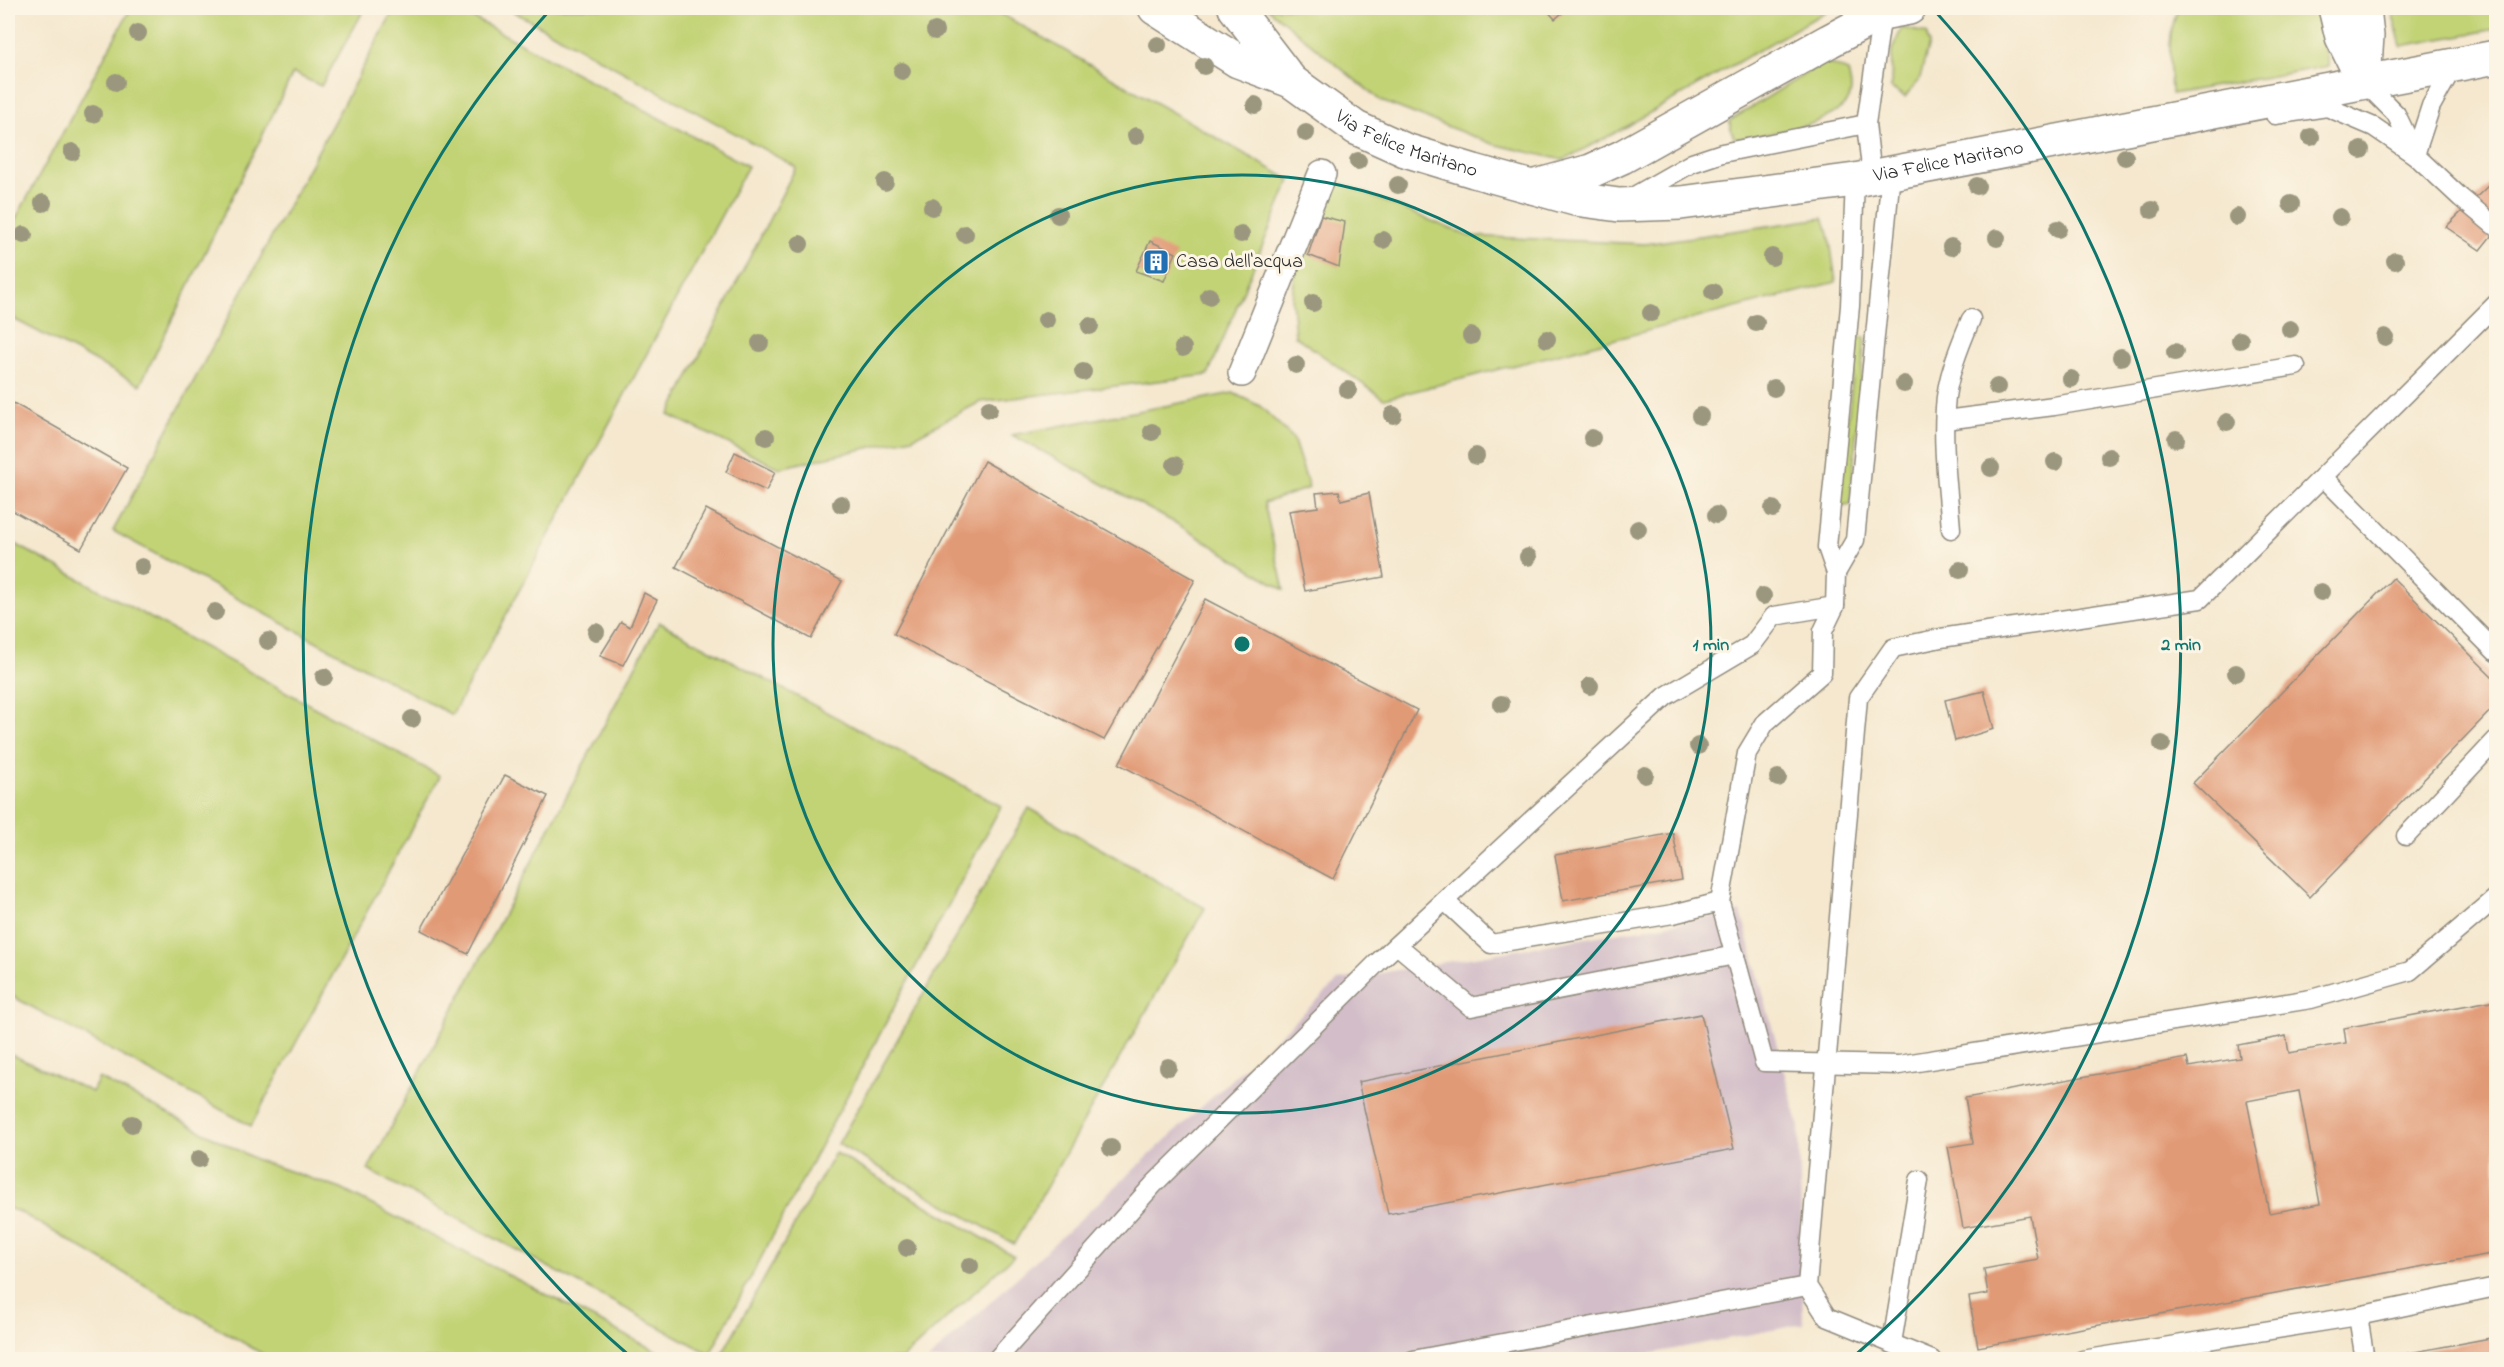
<svg xmlns="http://www.w3.org/2000/svg" width="2504" height="1367" font-family="'Indie Flower',sans-serif">
<style>
.industrial{fill:#d2bdc8}
.green{fill:#c2d376;stroke:#767f50;stroke-width:1.5}
.building{fill:#e19a76;fill-rule:evenodd}
.lines{fill:none;stroke-linecap:round;stroke-linejoin:round}
.service-casing{stroke:#908a7d;stroke-width:21}
.pedestrian-casing{stroke:#908a7d;stroke-width:30}
.minor-casing{stroke:#908a7d;stroke-width:36}
.tertiary-casing{stroke:#908a7d;stroke-width:36}
.service{stroke:#fff;stroke-width:18}
.pedestrian{stroke:#fff;stroke-width:27}
.minor{stroke:#fff;stroke-width:33}
.tertiary{stroke:#fff;stroke-width:33}
.tree{fill:#9b977f}
.ring{fill:none;stroke:#0f766e;stroke-width:3}
.labels{text-anchor:middle;dominant-baseline:central;stroke-width:6;stroke-linejoin:round;paint-order:stroke}
.street-label{font-size:20px;fill:#2b2b2b;stroke:#fcf5e5}
.poi-label{font-size:20px;fill:#2b2b2b;stroke:#fcf5e5;text-anchor:start}
.centre{fill:#0f766e;stroke:#fcf5e5;stroke-width:3}
.ring-label{font-size:18px;text-anchor:middle;font-weight:bold;fill:#0f766e;stroke:#fcf5e5;stroke-width:6;stroke-linejoin:round;paint-order:stroke}
</style>
<rect width="100%" height="100%" fill="#fcf5e5"/>
<filter id="ink" filterUnits="userSpaceOnUse"><feTurbulence type="fractalNoise" baseFrequency=".0167" numOctaves="2"/><feDisplacementMap in="SourceGraphic" scale="12" xChannelSelector="R" yChannelSelector="G"/><feConvolveMatrix kernelMatrix="1 2 1 2 8 2 1 2 1" color-interpolation-filters="sRGB"/></filter>
<filter id="wash" filterUnits="userSpaceOnUse"><feTurbulence type="fractalNoise" baseFrequency=".008" numOctaves="4" result="noise"/><feDisplacementMap in="SourceGraphic" scale="24" xChannelSelector="R" yChannelSelector="G"/><feGaussianBlur stdDeviation="1.35" result="paint"/><feColorMatrix in="noise" values="0 0 0 0 0 0 0 0 0 0 0 0 0 0 0 0 0 1.4 0 .05"/><feComposite in="paint" operator="in"/></filter>
<g filter="url(#wash)">
<rect width="100%" height="100%" fill="#f5e8cf"/>
<polygon class="industrial" points="1741,912 1799,1127 1803,1324 1617,1360 928,1360 1339,980"/>
<g class="green">
<polygon points="131,8 365,8 321,86 293,73 140,385 8,316 8,233"/>
<polygon points="395,8 455,8 748,166 452,715 113,531"/>
<polygon points="507,8 991,8 1290,180 1208,375 980,402 912,438 779,468 669,415 796,167"/>
<polygon points="1267,8 1832,8 1613,134 1563,160 1493,144 1381,101"/>
<path d="M2179,8h136l14,58 -158,28c-1,-28 -5,-61 8,-86z"/>
<polygon points="2391,8 2496,8 2496,29 2401,46"/>
<polygon points="1902,28 1926,33 1929,44 1919,81 1905,97 1891,88 1892,50"/>
<path d="M1824,62l24,9c2,10 6,21 -1,31 -21,26 -82,33 -113,37l-5,-18z"/>
<polygon points="1331,179 1468,236 1645,244 1823,218 1829,234 1836,282 1384,399 1295,336 1292,299 1296,265"/>
<polygon points="1865,337 1850,504 1838,506 1857,338"/>
<polygon points="1233,393 1260,406 1293,438 1309,488 1264,503 1284,590 1179,525 1012,435"/>
<polygon points="8,540 440,776 251,1126 8,994"/>
<polygon points="659,622 1001,806 710,1354 368,1170"/>
<polygon points="1029,808 1205,908 1014,1244 838,1144"/>
<polygon points="8,1053 92,1092 99,1078 257,1160 341,1189 672,1359 271,1359 20,1212 8,1208"/>
<polygon points="835,1153 1014,1256 902,1359 719,1359"/>
</g>
<g id="blocks">
<g class="building">
<polygon points="1545,8 1568,8 1555,19"/>
<polygon points="2496,178 2496,230 2480,250 2446,227"/>
<polygon points="1321,216 1345,222 1339,267 1308,255"/>
<polygon points="1150,241 1176,253 1164,281 1136,271"/>
<polygon points="8,400 127,468 81,549 8,508"/>
<polygon points="735,452 775,472 766,491 726,472"/>
<polygon points="984,461 1195,580 1104,740 894,634"/>
<polygon points="1339,491 1341,500 1369,493 1384,577 1305,591 1289,511 1318,507 1316,493"/>
<polygon points="706,509 842,581 811,639 676,567"/>
<polygon points="2393,578 2496,680 2496,705 2310,897 2193,783"/>
<polygon points="644,593 657,600 623,665 600,656 621,622 630,627"/>
<polygon points="1205,599 1417,710 1333,879 1119,764"/>
<polygon points="1984,691 1994,729 1955,741 1945,700"/>
<polygon points="505,775 548,796 468,954 421,930"/>
<polygon points="1673,833 1682,880 1563,901 1555,855"/>
<path d="M2496,1000v253l-518,94 -9,-50 19,-3 -4,-25 54,-10 -8,-43 -67,12 -15,-81 25,-4 -8,-45 222,-40 2,9 51,-9 -2,-13 48,-9 3,17 57,-10 -2,-15zM2299,1091l21,113 -51,9 -22,-112z"/>
<polygon points="1701,1014 1734,1149 1388,1214 1358,1082"/>
<polygon points="2496,1337 2496,1360 2382,1360 2382,1358"/>
<polygon points="1747,1355 1748,1360 1728,1360 1728,1358"/>
</g>
</g>
</g>
<g filter="url(#ink)">
<use href="#blocks" fill-opacity="0" stroke="#908a7d" stroke-width="1.5"/>
<g class="lines">
<defs>
<g id="service">
<polyline points="2364,82 2396,114 2415,153"/>
<polyline points="2275,115 2327,107 2374,127 2415,155 2461,198 2496,227"/>
<polyline points="2415,155 2431,106 2454,65"/>
<polyline points="1872,176 1866,124 1882,13"/>
<polyline points="1629,199 1692,163 1722,153 1866,124"/>
<polyline points="1945,420 2054,406 2296,366"/>
<polyline points="2323,477 2496,652"/>
<path d="M1951,529c-3,-40 -9,-81 -6,-121 1,-29 15,-63 26,-89"/>
<polyline points="1836,573 1855,540 1891,173"/>
<polyline points="2406,836 2496,740"/>
<polyline points="1445,901 1491,944 1673,914 1720,902 1747,753 1765,723 1822,673 1823,631 1835,606"/>
<polyline points="1720,902 1764,1062 1899,1065 2311,999 2410,971 2496,898"/>
<polyline points="1397,945 1471,1007 1735,955"/>
<polyline points="2358,1316 2496,1287"/>
<polyline points="1892,1343 1919,1180"/>
<polyline points="996,1360 1154,1184 1377,963 1666,696 1752,645 1774,616 1835,606 1836,573 1827,547 1850,306 1855,180"/>
<polyline points="1413,1360 1807,1286"/>
<polyline points="1932,1360 1827,1317 1807,1286 1858,698 1893,648 1941,638 2200,599 2496,304"/>
<polyline points="2082,1360 2358,1316 2365,1360"/>
</g>
<polyline id="pedestrian" points="1242,373 1322,174"/>
<g id="minor">
<polyline points="2335,8 2342,37 2364,82"/>
<polyline points="2364,81 2367,36 2364,8"/>
</g>
<g id="tertiary">
<polyline points="1155,8 1238,61 1291,81"/>
<path id="s1" d="M1235,8l56,73 65,47 49,22 69,21 101,28 44,6 62,-2 174,-23 641,-123"/>
<polyline points="1532,187 1591,171 1622,157 1829,41 1882,13 1909,8"/>
</g>
</defs>
<use href="#service" class="service-casing"/>
<use href="#pedestrian" class="pedestrian-casing"/>
<use href="#minor" class="minor-casing"/>
<use href="#tertiary" class="tertiary-casing"/>
<use href="#service" class="service"/>
<use href="#pedestrian" class="pedestrian"/>
<use href="#minor" class="minor"/>
<use href="#tertiary" class="tertiary"/>
</g>
<g class="tree">
<circle cx="935" cy="31" r="9"/>
<circle cx="138" cy="33" r="9"/>
<circle cx="1158" cy="45" r="9"/>
<circle cx="1204" cy="66" r="9"/>
<circle cx="902" cy="71" r="9"/>
<circle cx="116" cy="82" r="9"/>
<circle cx="1255" cy="105" r="9"/>
<circle cx="93" cy="114" r="9"/>
<circle cx="1306" cy="133" r="9"/>
<circle cx="1136" cy="136" r="9"/>
<circle cx="2311" cy="137" r="9"/>
<circle cx="2361" cy="150" r="9"/>
<circle cx="72" cy="152" r="9"/>
<circle cx="2125" cy="157" r="9"/>
<circle cx="1358" cy="161" r="9"/>
<circle cx="885" cy="182" r="9"/>
<circle cx="1398" cy="185" r="9"/>
<circle cx="1977" cy="186" r="9"/>
<circle cx="43" cy="203" r="9"/>
<circle cx="2291" cy="204" r="9"/>
<circle cx="932" cy="207" r="9"/>
<circle cx="2152" cy="210" r="9"/>
<circle cx="1058" cy="215" r="9"/>
<circle cx="2237" cy="217" r="9"/>
<circle cx="2340" cy="217" r="9"/>
<circle cx="2058" cy="229" r="9"/>
<circle cx="965" cy="234" r="9"/>
<circle cx="1241" cy="234" r="9"/>
<circle cx="24" cy="235" r="9"/>
<circle cx="1997" cy="238" r="9"/>
<circle cx="1383" cy="240" r="9"/>
<circle cx="800" cy="244" r="9"/>
<circle cx="1951" cy="247" r="9"/>
<circle cx="1772" cy="257" r="9"/>
<circle cx="2395" cy="261" r="9"/>
<circle cx="1713" cy="292" r="9"/>
<circle cx="1209" cy="296" r="9"/>
<circle cx="1313" cy="303" r="9"/>
<circle cx="1651" cy="313" r="9"/>
<circle cx="1046" cy="320" r="9"/>
<circle cx="1756" cy="323" r="9"/>
<circle cx="1090" cy="326" r="9"/>
<circle cx="2290" cy="329" r="9"/>
<circle cx="1471" cy="336" r="9"/>
<circle cx="2385" cy="337" r="9"/>
<circle cx="1547" cy="339" r="9"/>
<circle cx="2240" cy="340" r="9"/>
<circle cx="760" cy="343" r="9"/>
<circle cx="1183" cy="348" r="9"/>
<circle cx="2175" cy="352" r="9"/>
<circle cx="2121" cy="357" r="9"/>
<circle cx="1296" cy="365" r="9"/>
<circle cx="1083" cy="372" r="9"/>
<circle cx="2071" cy="379" r="9"/>
<circle cx="1904" cy="384" r="9"/>
<circle cx="1997" cy="387" r="9"/>
<circle cx="1774" cy="388" r="9"/>
<circle cx="1348" cy="390" r="9"/>
<circle cx="989" cy="409" r="9"/>
<circle cx="1393" cy="415" r="9"/>
<circle cx="1700" cy="416" r="9"/>
<circle cx="2227" cy="422" r="9"/>
<circle cx="1152" cy="432" r="9"/>
<circle cx="766" cy="437" r="9"/>
<circle cx="1592" cy="438" r="9"/>
<circle cx="2176" cy="439" r="9"/>
<circle cx="1476" cy="456" r="9"/>
<circle cx="2109" cy="457" r="9"/>
<circle cx="2055" cy="462" r="9"/>
<circle cx="1175" cy="465" r="9"/>
<circle cx="1991" cy="468" r="9"/>
<circle cx="841" cy="504" r="9"/>
<circle cx="1773" cy="509" r="9"/>
<circle cx="1716" cy="515" r="9"/>
<circle cx="1638" cy="529" r="9"/>
<circle cx="1528" cy="557" r="9"/>
<circle cx="142" cy="567" r="9"/>
<circle cx="1960" cy="570" r="9"/>
<circle cx="2321" cy="592" r="9"/>
<circle cx="1763" cy="596" r="9"/>
<circle cx="215" cy="612" r="9"/>
<circle cx="596" cy="632" r="9"/>
<circle cx="268" cy="641" r="9"/>
<circle cx="2236" cy="673" r="9"/>
<circle cx="324" cy="677" r="9"/>
<circle cx="1590" cy="686" r="9"/>
<circle cx="1501" cy="704" r="9"/>
<circle cx="412" cy="719" r="9"/>
<circle cx="2162" cy="744" r="9"/>
<circle cx="1698" cy="746" r="9"/>
<circle cx="1645" cy="775" r="9"/>
<circle cx="1778" cy="778" r="9"/>
<circle cx="1168" cy="1067" r="9"/>
<circle cx="132" cy="1124" r="9"/>
<circle cx="1111" cy="1148" r="9"/>
<circle cx="199" cy="1159" r="9"/>
<circle cx="907" cy="1248" r="9"/>
<circle cx="970" cy="1266" r="9"/>
</g>
</g>
<g class="ring">
<circle cx="1242" cy="644" r="469"/>
<path d="M632 1358A939 939 0 0 1 550 10M1934 10A939 939 0 0 1 1852 1358"/>
</g>
<defs>
<symbol id="building-square" viewBox="-11 -11 22 22"><rect x="-9" y="-9" width="18" height="18" rx="4" fill="#1f6fb2" stroke="#fcf5e5"/><path d="M-4-6H4V6H1V3H-1V6H-4ZM-2.5-4.3h1.7v1.8h-1.7ZM.8-4.3h1.7v1.8H.8ZM-2.5-1h1.7V.8h-1.7ZM.8-1h1.7V.8H.8Z" fill="#fff"/></symbol>
</defs>
<g fill-rule="evenodd">
<use href="#building-square" x="1141" y="247" width="30" height="30"/>
</g>
<g class="labels">
<g class="street-label">
<text stroke="none"><textPath href="#s1" startOffset="225">Via Felice Maritano</textPath></text>
<text stroke="none"><textPath href="#s1" startOffset="780">Via Felice Maritano</textPath></text>
</g>
<g class="poi-label">
<text x="1176" y="262">Casa dell'acqua</text>
</g>
</g>
<circle cx="1242" cy="644" r="9" class="centre"/>
<g class="ring-label">
<text x="1711" y="650">1 min</text>
<text x="2181" y="650">2 min</text>
</g>
<rect width="2504" height="1367" fill="none" stroke="#fcf5e5" stroke-width="30"/>
</svg>
